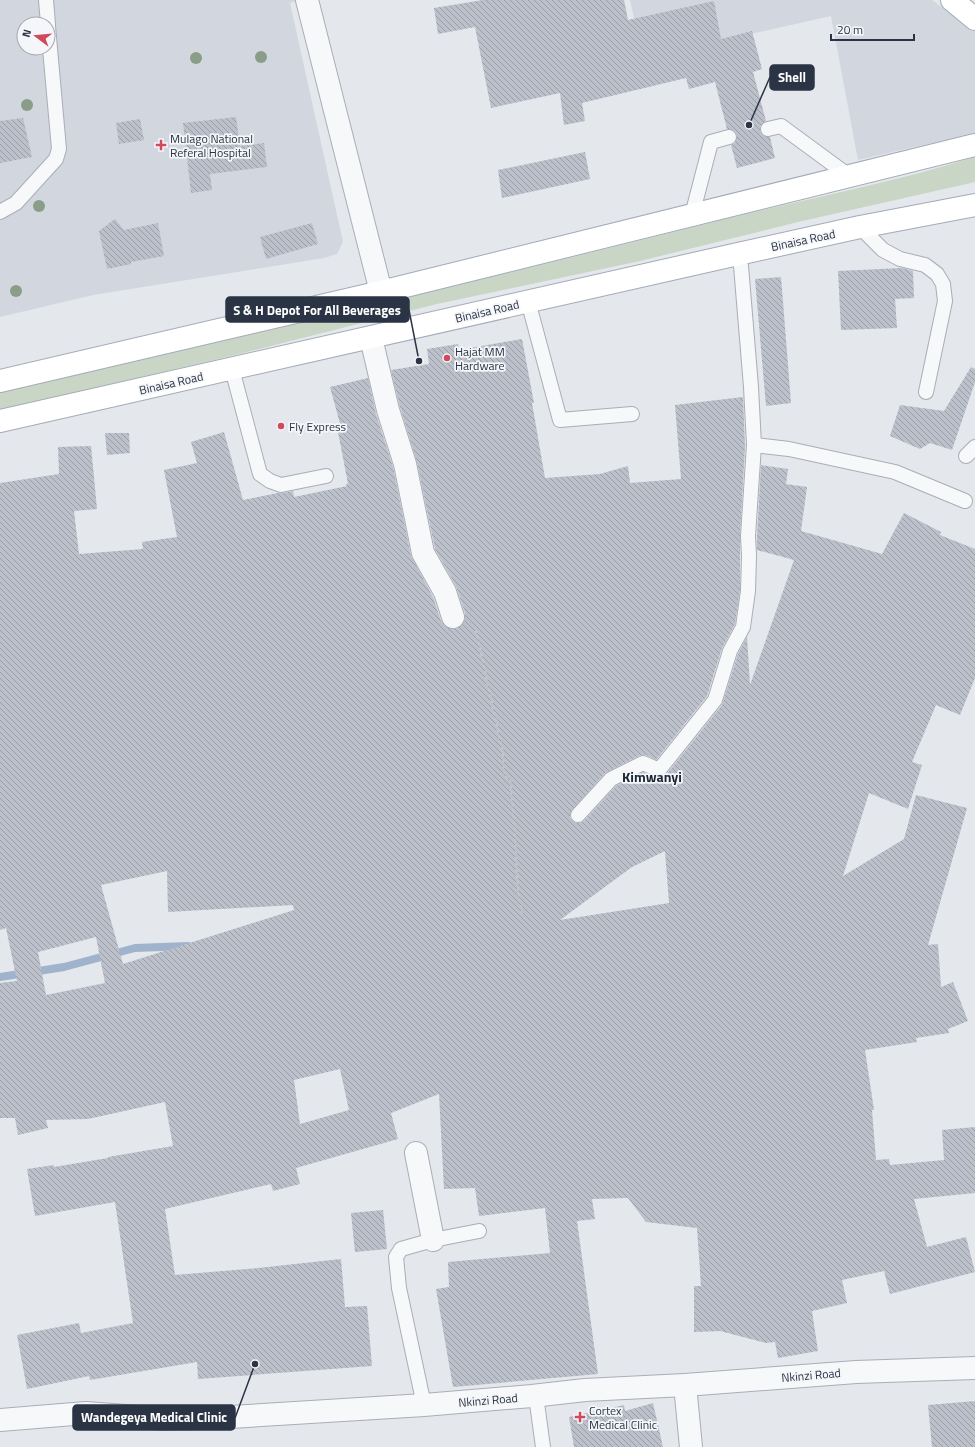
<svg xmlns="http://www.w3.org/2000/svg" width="975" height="1447" font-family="'Titillium Web',sans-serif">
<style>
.built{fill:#d2d6de;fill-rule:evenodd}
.green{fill:#c9d6c5}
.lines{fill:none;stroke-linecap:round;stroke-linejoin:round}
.stream{stroke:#9fb4cc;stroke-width:8}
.building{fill:url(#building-back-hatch);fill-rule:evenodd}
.lane-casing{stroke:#a9aeb7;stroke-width:16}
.street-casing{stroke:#a9aeb7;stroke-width:24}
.primary-casing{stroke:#a3abb8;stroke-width:24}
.path{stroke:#c2c5cb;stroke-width:2.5;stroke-dasharray:3 3;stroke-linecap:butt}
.lane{stroke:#f7f8fa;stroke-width:14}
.street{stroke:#f7f8fa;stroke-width:22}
.primary{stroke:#fff;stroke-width:22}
.tree{fill:#899d89}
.poi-dot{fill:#d1495b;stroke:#f4f6f9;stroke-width:1.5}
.labels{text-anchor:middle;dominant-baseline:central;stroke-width:3.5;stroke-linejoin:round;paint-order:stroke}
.poi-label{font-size:12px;fill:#2b3445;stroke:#f4f6f9;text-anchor:start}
.street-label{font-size:12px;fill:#2b3445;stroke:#f4f6f9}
.quarter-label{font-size:14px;font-weight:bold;fill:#1d2536;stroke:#f4f6f9}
.leader{fill:none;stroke:#2b3445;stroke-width:1.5}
.callout-dot{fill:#2b3445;stroke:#f4f6f9;stroke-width:1.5}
.callout{fill:#2b3445;stroke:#2b3445;stroke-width:1.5}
.callout-label{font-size:13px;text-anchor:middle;font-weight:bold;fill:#fff}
</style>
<defs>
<pattern id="building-back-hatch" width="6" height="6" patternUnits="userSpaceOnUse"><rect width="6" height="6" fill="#bbc0ca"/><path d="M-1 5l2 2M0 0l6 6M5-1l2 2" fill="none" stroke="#989da6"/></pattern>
</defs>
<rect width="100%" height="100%" fill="#e4e7ec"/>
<g class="built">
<path d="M0,0h299l-9,3 53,239 -6,12 -13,4 -231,37 -93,22zM24,24h24v24h-24z"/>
<polygon points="630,0 932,0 975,31 975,133 858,160 831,16 643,58"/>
</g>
<path class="green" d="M975,157v25l-177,40 -158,39 -203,43 -206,52 -231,54v-19c241,-55 481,-110 721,-171 84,-21 171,-37 254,-63z"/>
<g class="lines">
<polyline class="stream" points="0,977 64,967 135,948 188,946"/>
</g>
<g class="building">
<polygon points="483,0 624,0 628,20 714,1 721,39 752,31 762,69 753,72 766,121 760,126 760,131 762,135 770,137 775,158 737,168 731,145 735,143 737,135 735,131 727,129 715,82 689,89 686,78 582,103 585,121 564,125 560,93 491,108 475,27 438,34 434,8"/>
<polygon points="236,117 240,146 264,143 267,167 210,174 212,190 191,193 183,123"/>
<polygon points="23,118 32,157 0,163 0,121"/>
<polygon points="140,119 144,140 119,144 116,123"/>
<polygon points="585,152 590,179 502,198 498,170"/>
<polygon points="115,219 124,230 158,223 164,256 131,262 131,264 107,269 99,231"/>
<polygon points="312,223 318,244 266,259 260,237"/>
<polygon points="902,268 913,271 914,298 895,299 897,328 841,330 838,271"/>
<polygon points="781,277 791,403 766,406 755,279"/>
<path d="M522,339l12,64h-2l13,75 55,-4 28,-8 2,17 51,-4 -6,-74 68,-8 2,50 -5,88v55l-5,34 -13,24 -15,48 -51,64 -10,-5h-6l-35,18 -33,37 -2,4v4l6,5h4l4,-2 32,-35 27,-14 13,6h5l5,-3 56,-70 16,-51 9,-17 3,48 44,-125 -37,-10v-14l4,-71 27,4 -2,15 21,3 -6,44 81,23 22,-41 37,19 -1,3 35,14v129l-15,37 -24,-10 -24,57 10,3 -14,44 -39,-16 -26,83 61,-37 12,-44 51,13 -39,137 10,-1 3,43 12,-5 15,39 -20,8 1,4 -33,5 1,4 -52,8 9,60h-2l4,50 13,-1 1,6 54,-5 -2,-30 33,-3v66l-61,6 13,48 39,-10 9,35 -85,22 -6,-23 -42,9 5,23 -35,8 6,40 -40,7 -3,-16 -9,1 -46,-12 -26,1v-46h7l-4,-58 -51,-6 -18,-24 -36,1 3,20 -18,2 21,153 -145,13 -17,-98 13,-2 -1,-25 102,-9 -5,-45 -66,8 -4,-28 -31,1 -5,-95 -48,19 7,26 -102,29 4,16 -27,7 -2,-7 -106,25 10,66 83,-7 83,-9 4,48 22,-1 5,60 -174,13 -1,-17 -107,18 -1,-4 -62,13 -10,-54 62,-12 2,10 52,-10 -18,-121 -80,14 -8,-47 27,-4v2l54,-9v-1l65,-11 -8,-44 -77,17 -42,1 2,8 -30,7 -3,-17h-15v-135l17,-2 -11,-53 -6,2v-447l59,-9 -1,-27 33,-1 6,63 -23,2 5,43 64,-5 -1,-7 35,-5 -13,-67 33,-7 -6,-21 33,-10 19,68 35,-7h5l10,-2 1,6 53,-11 -1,-2h2l-10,-52 4,-1 -12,-44 38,-9 8,36 17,53 18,89 22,41 8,24 4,5 6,3h5l6,-4 3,-6v-6l-9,-27 -21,-37 -18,-87 -17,-55 -9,-37 38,-6 -2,-15 31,-5 1,6zM665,851l4,52 -109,17 72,-53zM167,871l1,41 125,-7 1,5 -171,54 -22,-79zM96,937l9,46 -59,12 -8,-43zM340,1069l9,41 -49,14 -6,-44z"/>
<polygon points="971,367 975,369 975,382 952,450 930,443 920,449 890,436 900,405 944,411"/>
<polygon points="105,433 129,433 130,453 107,455"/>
<polygon points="383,1210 387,1249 355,1252 351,1213"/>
<polygon points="975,1401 975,1447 932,1447 928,1405"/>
<polygon points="653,1403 663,1447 574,1447 569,1417 624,1405 625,1411"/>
</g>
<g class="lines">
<defs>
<g id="lane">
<polyline points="46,0 48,24"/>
<polyline points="768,129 781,126 849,176"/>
<polyline points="0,212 16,203 56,159 59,149 48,26"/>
<polyline points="692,215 711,142 729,137"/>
<polyline points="860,227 883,250 900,259 925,265 937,274 943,284 945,301 926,392"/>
<polyline points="528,301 560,420 632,414"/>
<polyline points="232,369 260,474 270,481 281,485 326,476"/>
<polyline points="754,445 789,449 895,472 965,501"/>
<polyline points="966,456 975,447"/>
<polyline points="578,815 611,779 643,763 659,770 715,700 730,651 743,627 748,591 749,556 748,536 754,445 751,387 741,266 738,254"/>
<polyline points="536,1396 543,1447"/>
<polyline points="424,1405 399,1288 396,1257 401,1249 433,1240 479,1231"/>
</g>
<g id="street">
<polyline points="307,0 381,292"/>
<polyline points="371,338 388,410 405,464 423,553 445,592 453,617"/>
<polyline points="416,1153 433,1240"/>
<polyline points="685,1385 691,1447"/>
<polyline points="0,1420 86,1413 165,1419 231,1417 424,1405 532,1396 585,1390 685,1385 856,1372 975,1368"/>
</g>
<g id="primary">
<polyline points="952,0 975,19"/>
<polyline points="0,381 381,292 975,145"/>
<polyline points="0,421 738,254 860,227 975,205"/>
</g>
</defs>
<use href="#lane" class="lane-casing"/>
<use href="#street" class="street-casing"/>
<use href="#primary" class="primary-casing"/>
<path class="path" d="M476,630l27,124 2,23 5,2c6,45 4,92 12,137"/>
<use href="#lane" class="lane"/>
<use href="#street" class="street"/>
<use href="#primary" class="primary"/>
</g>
<g class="tree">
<circle cx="261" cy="57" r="6"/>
<circle cx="196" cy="58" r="6"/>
<circle cx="27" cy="105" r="6"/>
<circle cx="39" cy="206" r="6"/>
<circle cx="16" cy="291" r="6"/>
</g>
<g class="poi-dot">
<path d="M159 139h4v4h4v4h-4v4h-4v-4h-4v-4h4z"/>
<circle cx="447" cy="358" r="4"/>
<circle cx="281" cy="426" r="4"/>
<path d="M578 1411h4v4h4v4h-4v4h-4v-4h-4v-4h4z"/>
</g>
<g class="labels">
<g class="poi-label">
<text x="170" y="138">Mulago National<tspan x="170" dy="14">Referal Hospital</tspan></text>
<text x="455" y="351">Hajat MM<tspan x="455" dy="14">Hardware</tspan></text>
<text x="289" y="426">Fly Express</text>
<text x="589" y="1410">Cortex<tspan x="589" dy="14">Medical Clinic</tspan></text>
</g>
<g class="street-label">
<text transform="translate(803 240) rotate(-12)">Binaisa Road</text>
<text transform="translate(487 311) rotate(-13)">Binaisa Road</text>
<text transform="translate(171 383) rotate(-13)">Binaisa Road</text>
<text transform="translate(811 1375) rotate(-5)">Nkinzi Road</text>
<text transform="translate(488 1400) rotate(-5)">Nkinzi Road</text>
</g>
<g class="quarter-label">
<text x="652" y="776">Kimwanyi</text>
</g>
</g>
<path class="leader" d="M749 125L770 77M419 361L409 310M255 1364L235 1418"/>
<g class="callout-dot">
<circle cx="749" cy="125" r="4"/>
<circle cx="419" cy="361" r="4"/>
<circle cx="255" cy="1364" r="4"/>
</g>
<g class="callout">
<rect x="770" y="65" width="44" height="25" rx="4"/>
<rect x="226" y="297" width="183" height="25" rx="4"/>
<rect x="73" y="1405" width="162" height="25" rx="4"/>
</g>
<g class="callout-label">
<text x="792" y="82">Shell</text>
<text x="317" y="315">S &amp; H Depot For All Beverages</text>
<text x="154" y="1422">Wandegeya Medical Clinic</text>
</g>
<g transform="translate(36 36) rotate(286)"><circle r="19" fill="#f4f6f9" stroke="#a4a8b1"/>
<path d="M0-3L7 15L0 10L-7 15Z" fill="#d1495b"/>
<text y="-6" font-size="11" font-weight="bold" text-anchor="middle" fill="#2b3445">N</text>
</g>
<path d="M831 34v6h83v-6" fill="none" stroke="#2b3445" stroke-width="2"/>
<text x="837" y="34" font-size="12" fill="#2b3445" stroke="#f4f6f9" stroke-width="3" paint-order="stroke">20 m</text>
</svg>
